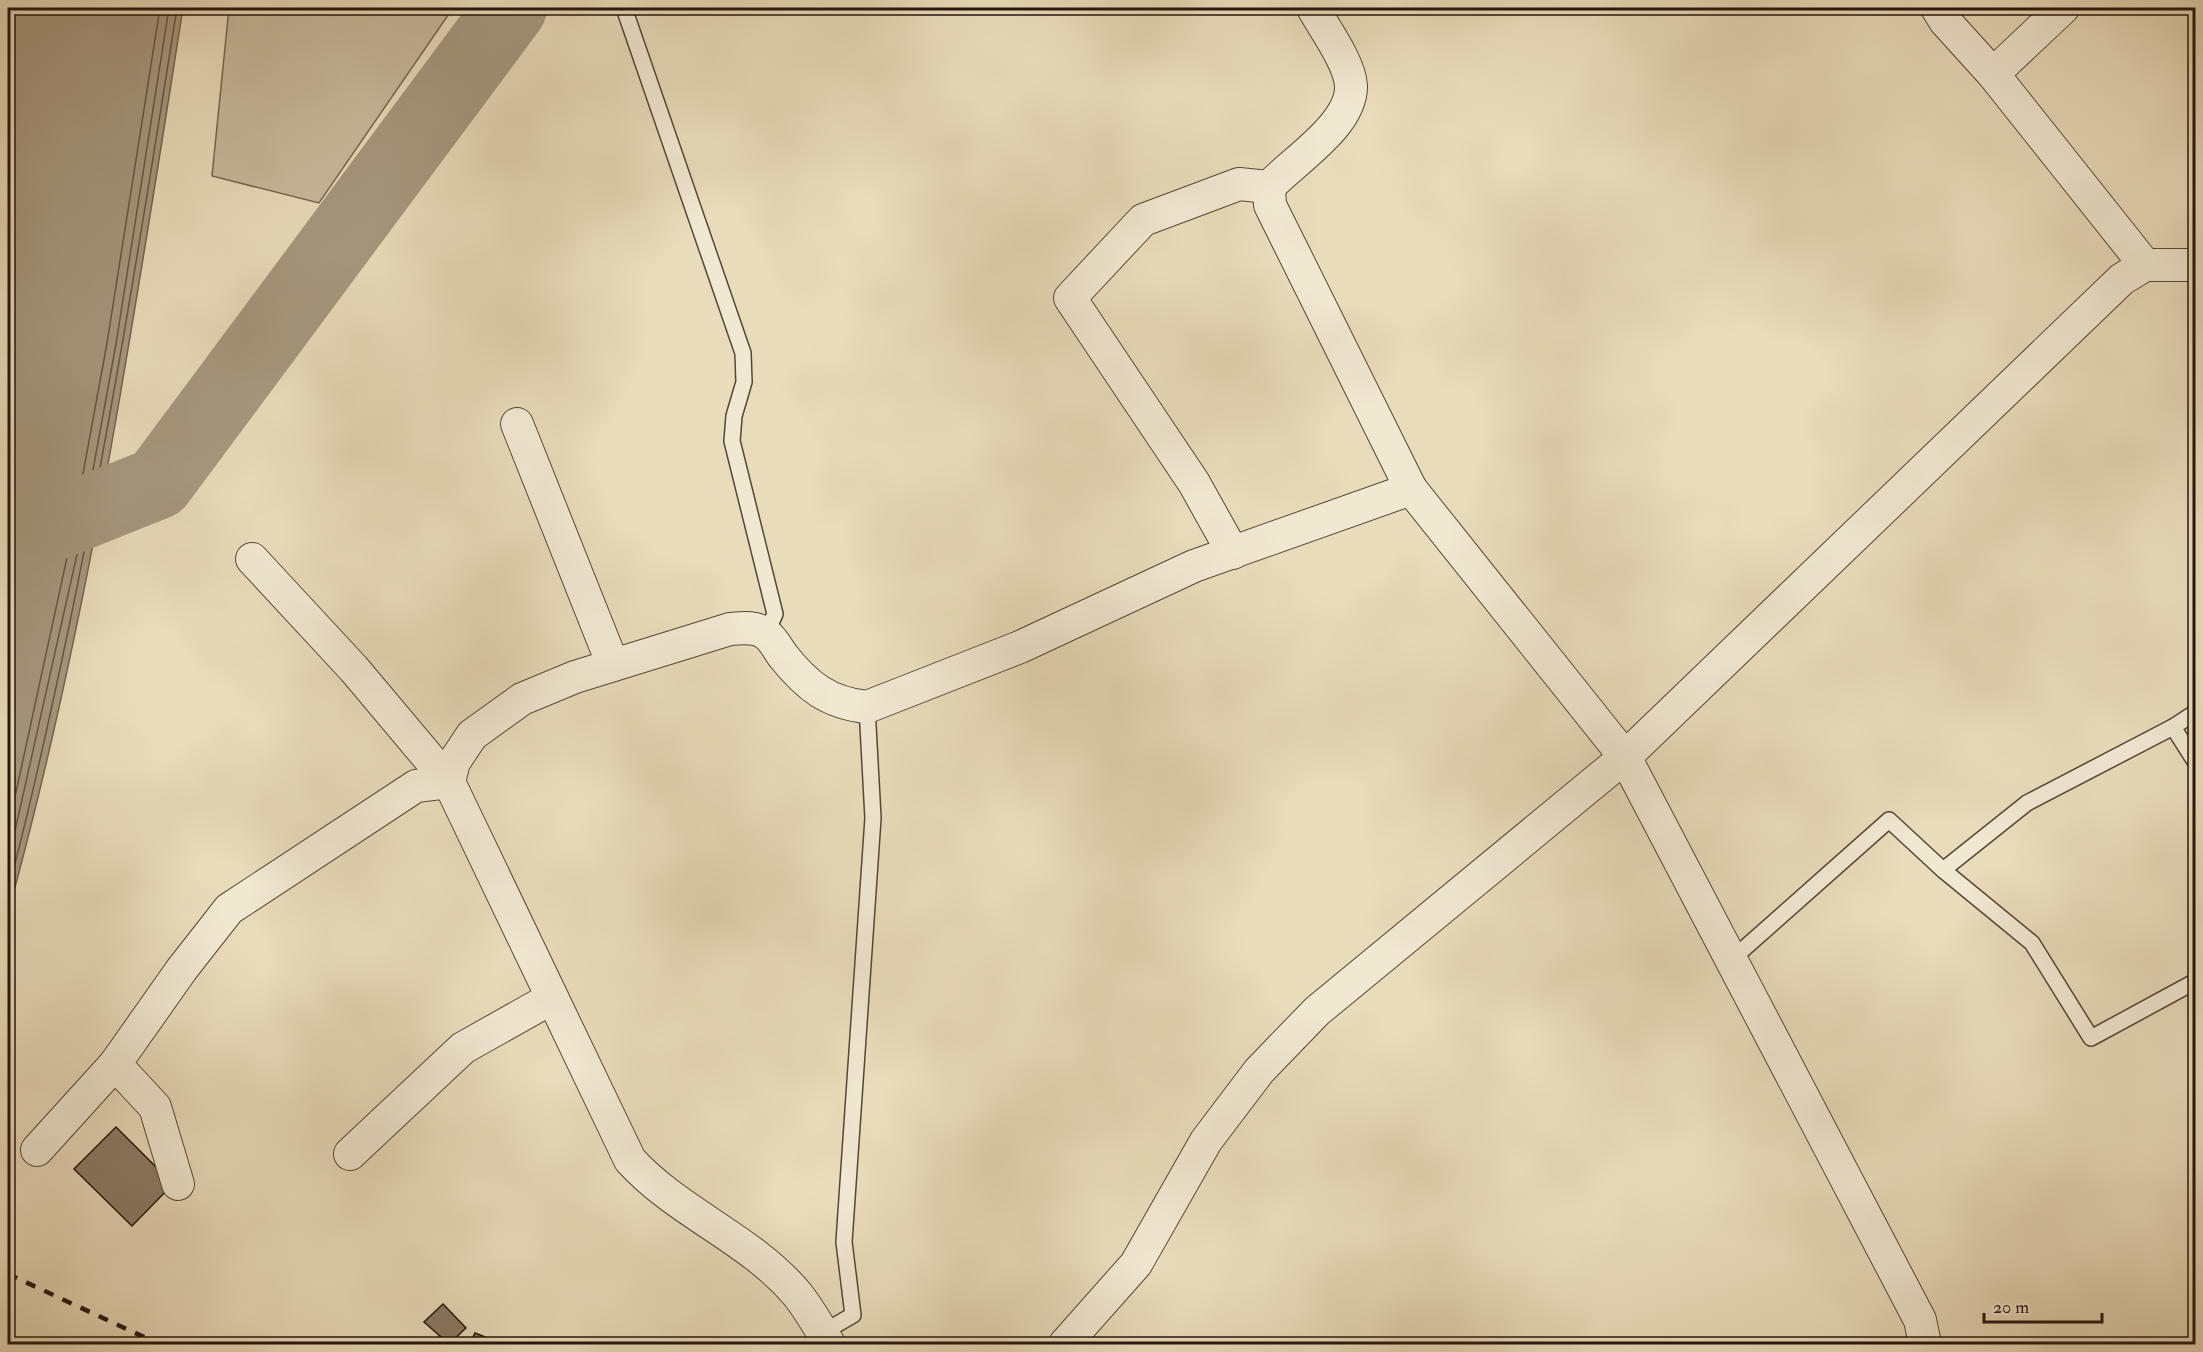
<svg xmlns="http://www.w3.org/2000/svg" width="2203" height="1352" font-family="'IM FELL Double Pica',serif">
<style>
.green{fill:#c8ba9d;stroke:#766755;stroke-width:1.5}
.water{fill:#a6987f;stroke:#726351;stroke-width:1.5}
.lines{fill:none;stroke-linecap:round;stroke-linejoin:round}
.shore{stroke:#665646;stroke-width:1.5}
.river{stroke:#a6987f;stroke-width:72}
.building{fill:#8b7c67;stroke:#25140d;stroke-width:1.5}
.service-casing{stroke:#564638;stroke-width:18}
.minor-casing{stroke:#564638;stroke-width:34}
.service{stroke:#f1e8d2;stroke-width:15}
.minor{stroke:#f1e8d2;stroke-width:32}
.rail{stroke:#25140d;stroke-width:4.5;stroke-dasharray:10 10;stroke-linecap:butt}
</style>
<rect width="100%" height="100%" fill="#e9dcba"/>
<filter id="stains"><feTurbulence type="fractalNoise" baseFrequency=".00333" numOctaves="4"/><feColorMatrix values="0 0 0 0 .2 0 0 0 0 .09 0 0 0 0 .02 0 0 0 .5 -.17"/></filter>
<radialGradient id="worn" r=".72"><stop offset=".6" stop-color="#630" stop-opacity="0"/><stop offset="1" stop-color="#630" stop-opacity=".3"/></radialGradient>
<polygon class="green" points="229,8 453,8 319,203 212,176"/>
<path class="water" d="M8,8h175c-48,303 -93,608 -175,905z"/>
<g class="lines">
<g class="shore">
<polyline points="8,829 71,539 107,343 160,8"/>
<polyline points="8,862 80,541 116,344 169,8"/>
<path d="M8,890c20,-73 36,-147 52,-221 47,-219 82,-440 117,-661"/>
</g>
<polyline class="river" points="8,543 158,483 511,8"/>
</g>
<g class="building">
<polygon points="116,1127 173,1184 132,1226 74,1169"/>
<polygon points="443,1304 466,1328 449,1344 424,1322"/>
<polygon points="475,1333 503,1344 470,1344"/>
</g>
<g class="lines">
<defs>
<g id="service">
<polyline points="624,8 743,353 744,382 734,416 732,441 775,614 766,634"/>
<polyline points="2196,712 2173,727 2196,763"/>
<polyline points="1943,870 2027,803 2173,727"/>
<polyline points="1730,961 1889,820 1943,870 2032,943 2091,1038 2196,981"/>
<polyline points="822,1333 853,1315 844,1242 873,818 867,707"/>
</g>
<g id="minor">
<path d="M1313,8c11,20 37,55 38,78 1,39 -58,75 -82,101l1,18 141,284 214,268 295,563 5,24"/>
<polyline points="1937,8 1945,21 1993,74 2145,265"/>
<polyline points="1993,74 2063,8"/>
<polyline points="517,424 613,665"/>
<polyline points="1233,553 1194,483 1070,298 1143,220 1239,184 1269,187"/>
<polyline points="252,559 354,669 449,782"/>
<polyline points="115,1064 155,1107 178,1184"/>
<polyline points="37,1150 115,1064 182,969 229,909 416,786 449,782"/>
<polyline points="350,1154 463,1048 552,998"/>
<path d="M829,1344c-9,-16 -20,-35 -32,-50 -46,-55 -119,-81 -167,-134l-181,-378 5,-20 18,-27 50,-36 53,-22 155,-48c12,-1 26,-3 36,5 7,5 12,15 17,22 24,30 45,47 84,51l153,-60 174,-81 217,-77"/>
<polyline points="1065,1344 1136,1264 1206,1141 1259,1071 1317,1011 1625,757 2122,279 2145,265 2196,265"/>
</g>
</defs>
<use href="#service" class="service-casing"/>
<use href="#minor" class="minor-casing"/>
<use href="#service" class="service"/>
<use href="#minor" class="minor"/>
<polyline class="rail" points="8,1274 159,1344"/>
</g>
<rect width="2203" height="1352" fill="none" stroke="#e9dcba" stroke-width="30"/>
<rect x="9" y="9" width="2185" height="1334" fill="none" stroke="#25140d" stroke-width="3"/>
<rect x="15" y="15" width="2173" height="1322" fill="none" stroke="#25140d" stroke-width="1.5"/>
<path d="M1984 1313v9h118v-9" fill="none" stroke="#25140d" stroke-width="3"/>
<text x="1993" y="1313" font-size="18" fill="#25140d" stroke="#f1e8d2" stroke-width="4.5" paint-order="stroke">20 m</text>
<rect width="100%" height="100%" filter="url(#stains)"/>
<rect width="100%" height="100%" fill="url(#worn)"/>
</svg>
